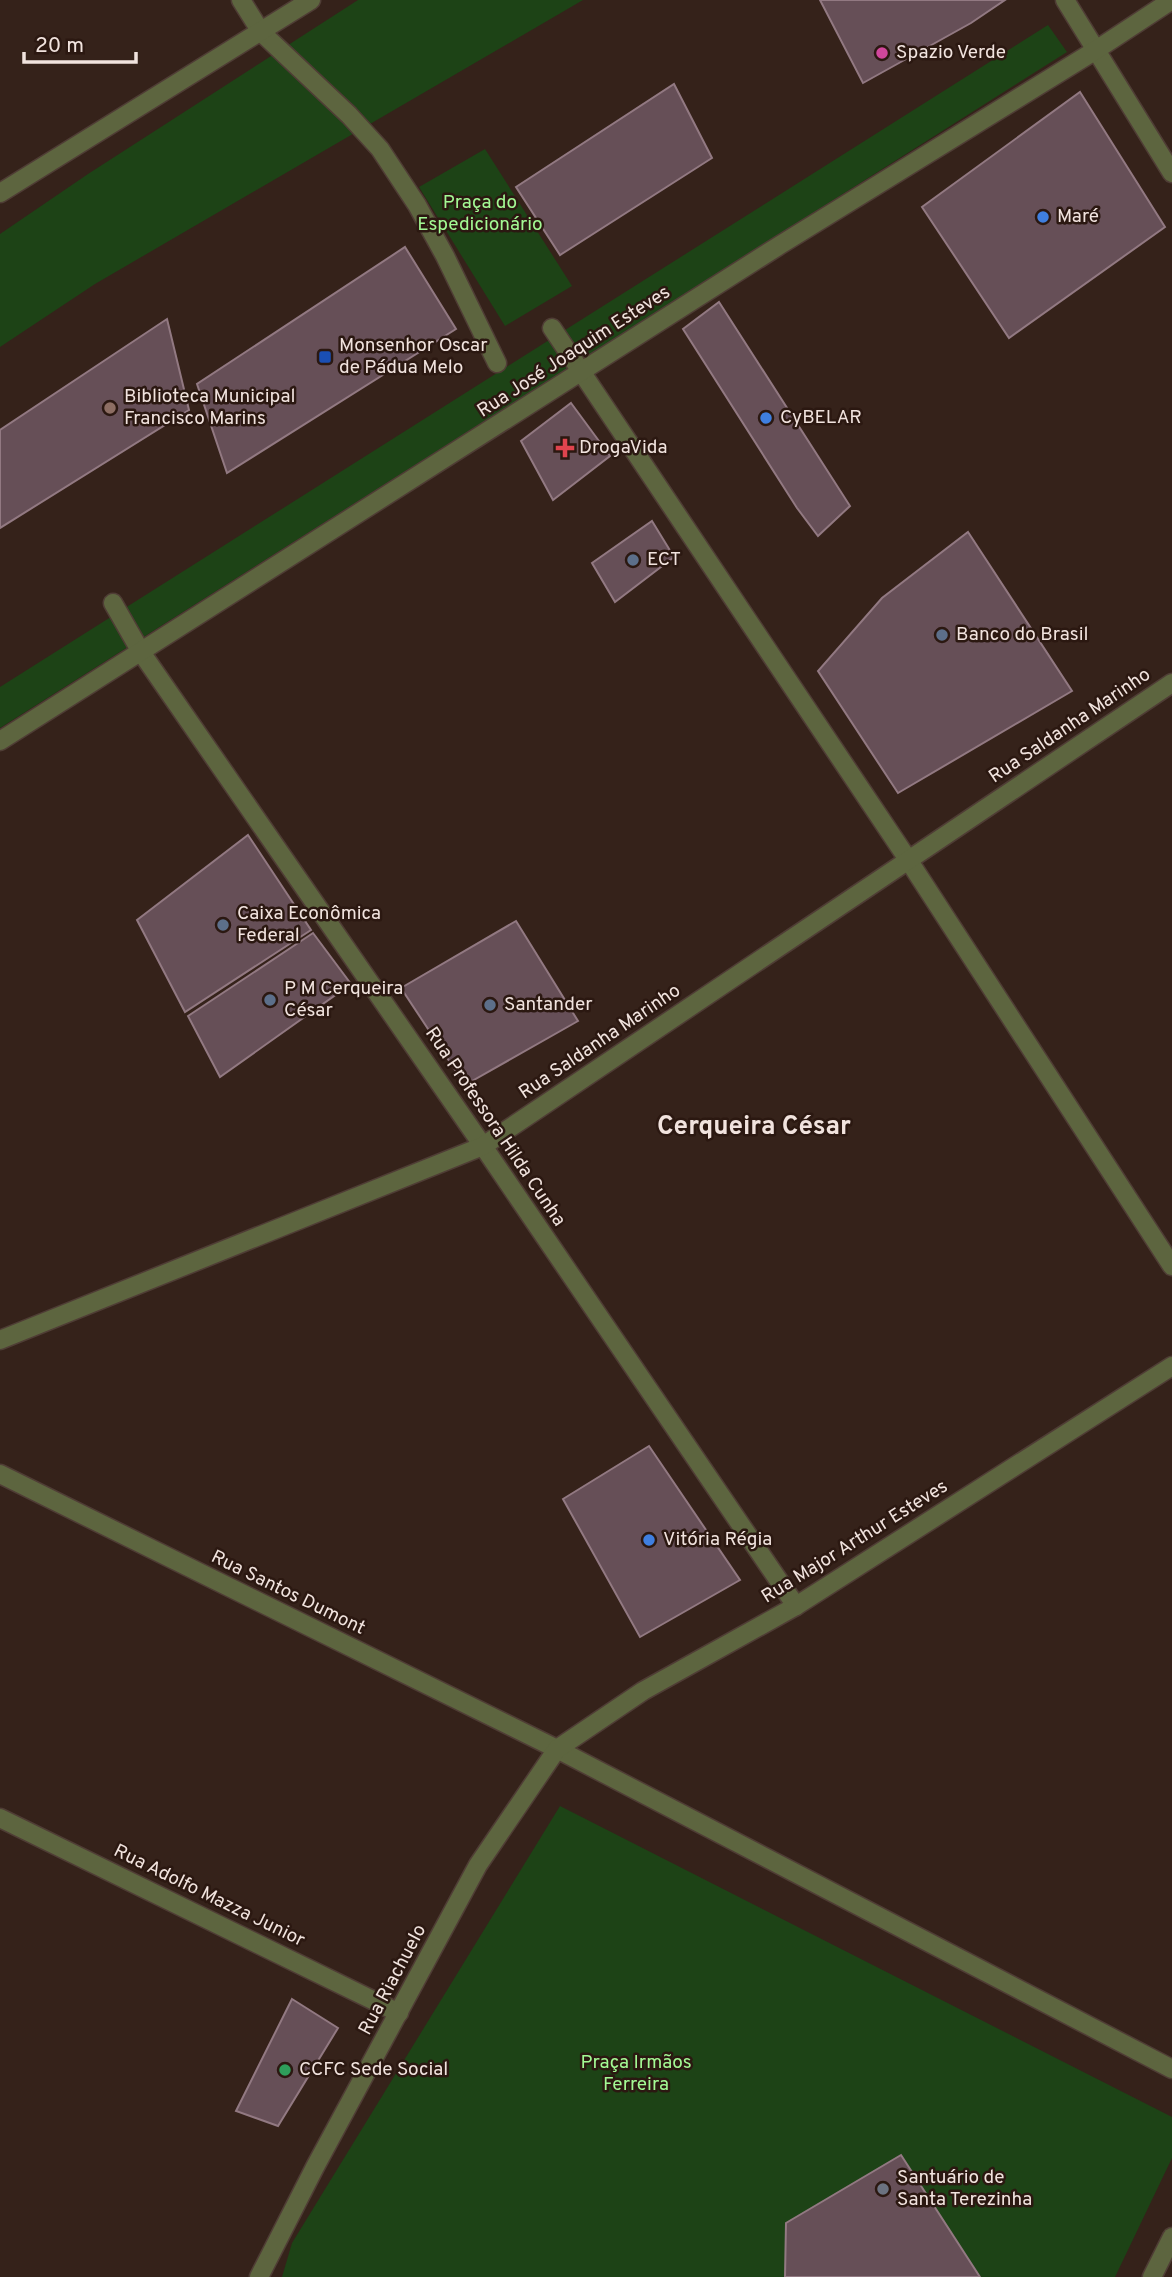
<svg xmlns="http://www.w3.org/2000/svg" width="1172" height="2277" font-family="Overpass,sans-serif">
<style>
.green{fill:#1d4316}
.building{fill:#664f57;stroke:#927982;stroke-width:2}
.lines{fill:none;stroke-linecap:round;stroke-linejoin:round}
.minor-casing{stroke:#4f3d35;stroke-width:21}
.minor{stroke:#5d653f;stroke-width:18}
.hotel-dot{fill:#d1479c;stroke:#2b1811;stroke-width:2.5}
.shop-dot{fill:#3f7fe0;stroke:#2b1811;stroke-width:2.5}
.transit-dot{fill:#1a4fb4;stroke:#2b1811;stroke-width:2.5}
.education-dot{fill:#8d6e63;stroke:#2b1811;stroke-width:2.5}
.health-dot{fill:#e0444e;stroke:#2b1811;stroke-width:2.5}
.service-dot{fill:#5c6f8a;stroke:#2b1811;stroke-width:2.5}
.leisure-dot{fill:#2e9e5b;stroke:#2b1811;stroke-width:2.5}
.worship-dot{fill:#6b7280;stroke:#2b1811;stroke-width:2.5}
.labels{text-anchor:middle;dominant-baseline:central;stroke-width:5;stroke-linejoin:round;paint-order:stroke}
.poi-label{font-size:19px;fill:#f1e3de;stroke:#2b1811;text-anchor:start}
.park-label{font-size:19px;fill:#a3f994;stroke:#2b1811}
.street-label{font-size:19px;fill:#f1e3de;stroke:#2b1811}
.district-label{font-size:26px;font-weight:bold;fill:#f1e3de;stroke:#2b1811}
</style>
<rect width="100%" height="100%" fill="#35221a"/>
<g class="green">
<polygon points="358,0 583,0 95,284 0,347 0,234 88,174"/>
<polygon points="1048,25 1067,52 0,728 0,687"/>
<polygon points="485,149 572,286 505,326 419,187"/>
<polygon points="560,1806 1172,2117 1172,2158 1115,2277 282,2277 292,2243"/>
</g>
<g class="building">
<polygon points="820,0 1005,0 971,23 863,83"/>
<polygon points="674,84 712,158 560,255 516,187"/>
<polygon points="1080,92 1165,227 1009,338 922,207"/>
<polygon points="405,247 456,329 227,473 197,384"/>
<polygon points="719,302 850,506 818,536 797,508 683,329"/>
<polygon points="167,319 189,410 0,528 0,430"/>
<polygon points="571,403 610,456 553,500 521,441"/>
<polygon points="652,521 674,557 615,602 592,563"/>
<polygon points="968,532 1072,691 898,793 818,671 882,598"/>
<polygon points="248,835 311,930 185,1012 137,920"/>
<polygon points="516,921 578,1021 465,1085 401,988"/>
<polygon points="313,933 351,984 220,1077 188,1016"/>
<polygon points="649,1446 740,1580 640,1637 563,1499"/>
<polygon points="292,1999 338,2028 278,2126 236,2111"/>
<polygon points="901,2155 980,2277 785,2277 786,2223"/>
</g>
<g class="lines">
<defs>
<g id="minor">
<polyline points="241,0 261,32 349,115 380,149 417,205 445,256 497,363"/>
<polyline points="1065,0 1172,173"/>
<polyline points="0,193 311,0"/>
<polyline points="552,328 909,861 1172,1266"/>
<polyline points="113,603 141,652 483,1146 796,1606"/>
<polyline points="0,741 780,245 1096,50 1172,0"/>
<polyline points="0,1340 483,1146 1172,683"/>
<polyline points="0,1474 557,1749 1172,2069"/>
<polyline points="0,1818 399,2013"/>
<polyline points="259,2277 315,2167 478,1865 557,1749 643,1691 796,1606 1172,1366"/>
<polyline points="1152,2277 1172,2237"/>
</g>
</defs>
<use href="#minor" class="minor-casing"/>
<use href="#minor" class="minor"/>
</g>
<circle class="hotel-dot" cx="882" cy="53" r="7"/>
<g class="shop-dot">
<circle cx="1043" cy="217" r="7"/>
<circle cx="766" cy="418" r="7"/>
<circle cx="649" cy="1540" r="7"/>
</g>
<rect class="transit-dot" x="318" y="350" width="14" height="14" rx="3.5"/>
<circle class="education-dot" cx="110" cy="408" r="7"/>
<path class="health-dot" d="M561.5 437.5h7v7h7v7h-7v7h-7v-7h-7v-7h7z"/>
<g class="service-dot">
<circle cx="633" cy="560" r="7"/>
<circle cx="942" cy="635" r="7"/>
<circle cx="223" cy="925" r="7"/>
<circle cx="270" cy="1000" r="7"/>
<circle cx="490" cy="1005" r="7"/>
</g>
<circle class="leisure-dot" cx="285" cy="2070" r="7"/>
<circle class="worship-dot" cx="883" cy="2189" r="7"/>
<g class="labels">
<g class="poi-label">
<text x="896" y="53">Spazio Verde</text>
<text x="1057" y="217">Maré</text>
<text x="339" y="346">Monsenhor Oscar<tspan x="339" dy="22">de Pádua Melo</tspan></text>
<text x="124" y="397">Biblioteca Municipal<tspan x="124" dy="22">Francisco Marins</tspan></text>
<text x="780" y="418">CyBELAR</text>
<text x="579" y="448">DrogaVida</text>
<text x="647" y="560">ECT</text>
<text x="956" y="635">Banco do Brasil</text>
<text x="237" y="914">Caixa Econômica<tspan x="237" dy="22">Federal</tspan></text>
<text x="284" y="989">P M Cerqueira<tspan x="284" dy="22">César</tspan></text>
<text x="504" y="1005">Santander</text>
<text x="663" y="1540">Vitória Régia</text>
<text x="299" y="2070">CCFC Sede Social</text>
<text x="897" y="2178">Santuário de<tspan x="897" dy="22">Santa Terezinha</tspan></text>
</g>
<g class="park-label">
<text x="480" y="203">Praça do<tspan x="480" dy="22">Espedicionário</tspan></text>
<text x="636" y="2063">Praça Irmãos<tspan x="636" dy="22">Ferreira</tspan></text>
</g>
<g class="street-label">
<text transform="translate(574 352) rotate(-33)">Rua José Joaquim Esteves</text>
<text transform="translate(1070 726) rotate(-34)">Rua Saldanha Marinho</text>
<text transform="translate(600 1042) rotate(-34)">Rua Saldanha Marinho</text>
<text transform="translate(495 1127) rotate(56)">Rua Professora Hilda Cunha</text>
<text transform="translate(855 1542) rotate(-32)">Rua Major Arthur Esteves</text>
<text transform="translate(288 1593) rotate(26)">Rua Santos Dumont</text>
<text transform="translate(209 1896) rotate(26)">Rua Adolfo Mazza Junior</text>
<text transform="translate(393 1980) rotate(-62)">Rua Riachuelo</text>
</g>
<g class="district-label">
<text x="754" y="1127">Cerqueira César</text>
</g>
</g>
<path d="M24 52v10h112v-10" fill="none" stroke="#f1e3de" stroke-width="3.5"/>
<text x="35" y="52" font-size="21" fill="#f1e3de" stroke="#2b1811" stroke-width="5" paint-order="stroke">20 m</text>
</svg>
